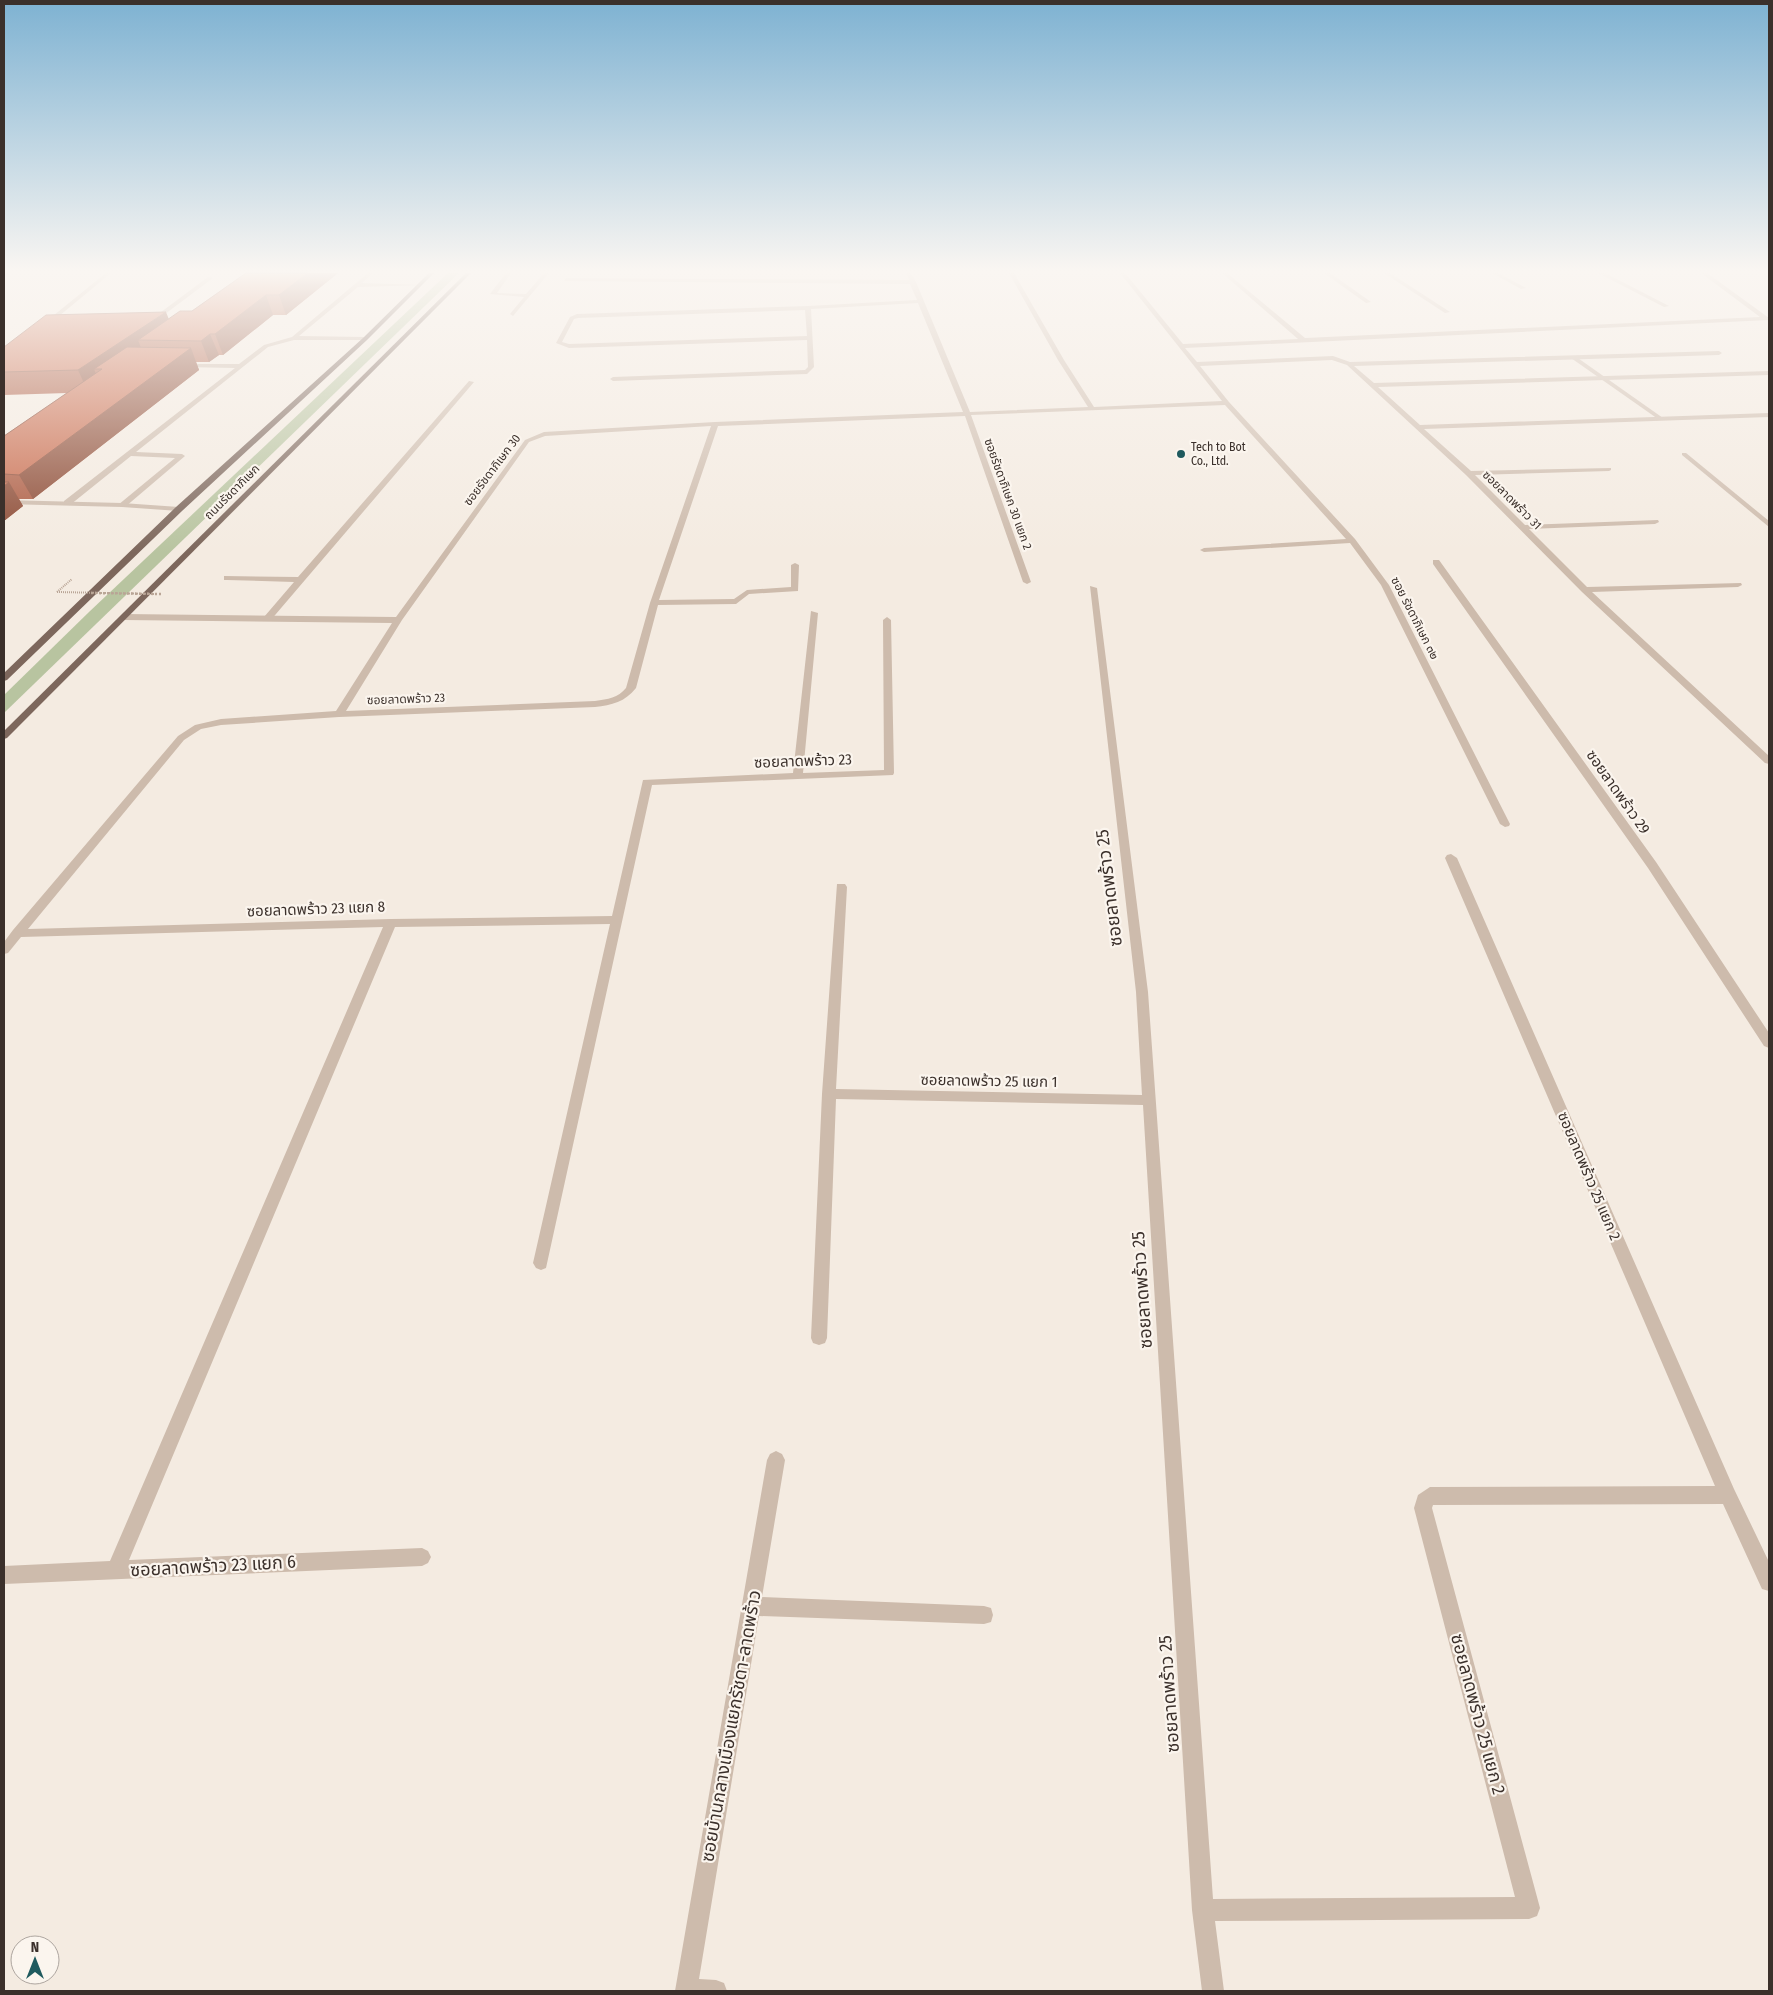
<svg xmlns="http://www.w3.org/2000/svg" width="1773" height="1995" font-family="'Fira Sans Condensed','Noto Sans Thai',sans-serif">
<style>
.green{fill:#b8c4a0}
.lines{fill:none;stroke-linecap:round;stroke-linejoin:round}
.path{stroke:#b9a596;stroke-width:2;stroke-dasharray:1 1;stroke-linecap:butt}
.lane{fill:#cdbbac;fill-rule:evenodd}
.street{fill:#cdbbac;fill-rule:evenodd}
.primary{fill:#7d675c;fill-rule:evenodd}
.path-bridge-far1{stroke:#b9a596;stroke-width:2;stroke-dasharray:1 1;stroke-linecap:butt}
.path-bridge{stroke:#b9a596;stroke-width:2.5;stroke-dasharray:2 2;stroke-linecap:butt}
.wall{fill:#ac5a40}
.shaded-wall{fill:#8c4a34}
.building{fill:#c8694b;stroke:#8c4a34}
.poi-dot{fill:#1f5a5e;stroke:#fbf5ee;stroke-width:2}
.labels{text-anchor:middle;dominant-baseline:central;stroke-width:4.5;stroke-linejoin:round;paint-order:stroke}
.far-poi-label{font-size:12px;fill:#3b302b;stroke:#fbf5ee;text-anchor:start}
.far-street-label{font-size:12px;fill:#3b302b;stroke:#fbf5ee}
.street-label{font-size:15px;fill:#3b302b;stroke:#fbf5ee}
.near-street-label{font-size:18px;fill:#3b302b;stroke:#fbf5ee}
</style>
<rect width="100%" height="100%" fill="#f4ebe1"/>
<polygon class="green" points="448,273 459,273 4,713 4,695 89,612"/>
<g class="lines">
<polyline class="path" points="57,592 72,579"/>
<g class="lane">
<polygon points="368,273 373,273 362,283 422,285 358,287 299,336 365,337 367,340 294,340 268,347 136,452 182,454 185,456 125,507 118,505 175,458 131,456 70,505 64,505 64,501 235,368 182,367 180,364 239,364 264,345 292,337"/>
<polygon points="506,273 511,273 497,293 526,294 544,273 549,273 513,316 510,314 524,297 490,294"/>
<polygon points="1571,356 1575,356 1663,418 1658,419 1571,358"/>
<polygon points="469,381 474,382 270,621 264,621 264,617 294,582 227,580 224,580 224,576 298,577"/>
</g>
<g class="street">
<polygon points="4,273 9,273 4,277"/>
<polygon points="106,273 111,273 47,326 43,326 43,324"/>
<path d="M906,273h5l5,9 54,130 118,-5 -30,-47 -49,-87h5l50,87 30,47 128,-6 -102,-128h5l58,71 115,-5 -76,-66h5l78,65 455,-21 -59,-44h6l62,45v2l-584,28 12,14 136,-6 17,6 369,-11 3,2 -3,2 -365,11 20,17 395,-12v4l-391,12 42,38 349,-12v4l-345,12 47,42 140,-3v2l-2,1 -134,4 50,50 133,-5 1,2 -4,2 -126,5 58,58 154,-4 1,2 -4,2 -146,5 177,164v8l-4,-1 -183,-171 -116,-117 -119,-110 -15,-5 -132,6 29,36 126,137 34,46 121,239 -1,2 -4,1 -5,-3 -119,-239 -31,-42 -146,9 -4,-2 4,-2 142,-9 -121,-134 -254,10 60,167 -4,2 -4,-2 -58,-166 -247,10 -59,174 75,-1 13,-9 44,-3v-22l4,-2 4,2 -1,26 -49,3 -13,10 -78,1 -22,83c-11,14 -24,17 -41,19l-256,10 -118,8 -20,4 -17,11 -156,189 363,-10 221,-3 31,-136 150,-7 18,-162 7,2 -15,160 81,-3 -1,-150 4,-3 4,3 3,153 -1,2 -241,10 -106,483 -5,2 -5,-2 -3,-5 77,-339 -215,3 -266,633 293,-12 6,3 3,6 -3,6 -6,3 -418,18v-18l106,-5 273,-634 -362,10 -13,16 -4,1v-12l9,-12 165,-194 17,-11 26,-6 115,-8 56,-88 -268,-3 -4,-3 4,-3 272,3 129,-177 19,-8 171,-10 248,-10 -45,-109 -107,6 3,58 -7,7 -194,7 -3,-2 3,-2 192,-7 3,-3 -1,-27 -238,8 -13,-5 14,-26 7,-3 231,-8 109,-6 -7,-16 -346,-3 2,-3 343,2zM805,310l2,26 -238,8 -7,-2 12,-23 4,-1zM711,426l-61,177 -24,85c-8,10 -18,11 -31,13l-249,10 56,-91 127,-178 16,-6z"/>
<polygon points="1324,273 1330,273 1371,302 1366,303"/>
<polygon points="1384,273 1390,273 1450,312 1445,313"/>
<polygon points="1492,273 1498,273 1526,288 1521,289"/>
<polygon points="1598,273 1605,273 1669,306 1664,307"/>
<polygon points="208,277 213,278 153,323 149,323 149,321"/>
<polygon points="1682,453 1686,453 1769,521 1769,527 1682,455"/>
<polygon points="4,500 122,503 179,507 183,509 179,511 122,507 4,504"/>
<polygon points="1433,560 1439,560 1656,862 1769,1033 1769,1048 1764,1046 1648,868 1433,564"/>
<polygon points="1090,586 1097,588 1148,992 1213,1899 1515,1897 1414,1508 1418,1495 1430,1487 1715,1486 1445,858 1447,855 1451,854 1457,858 1734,1489 1769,1562 1769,1591 1762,1589 1723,1504 1433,1505 1432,1508 1540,1908 1537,1916 1529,1919 1215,1921 1224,1991 1202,1991 1192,1910 1143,1105 836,1099 827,1338 825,1343 819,1345 813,1343 811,1338 822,1094 837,884 845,884 847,887 836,1089 1142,1095 1136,992"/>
<polygon points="776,1451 782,1454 785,1460 762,1597 984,1606 991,1608 993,1615 991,1622 984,1624 759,1616 699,1979 716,1980 724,1983 727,1991 675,1991 767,1460 770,1454"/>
</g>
<g class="primary">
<polygon points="429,273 434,273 367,340 182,511 7,680 4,681 4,673 176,507 363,338"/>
<polygon points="466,273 471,273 7,738 4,739 4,731"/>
</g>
<polyline class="path-bridge-far1" points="57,592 156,594"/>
<polyline class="path-bridge" points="91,593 161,594"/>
</g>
<polygon class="wall" points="246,273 338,273 286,315 273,315 223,355 219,355 209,362 196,362 199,370 33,499 19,499 23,506 4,521 4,436 67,393 4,395 4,347 169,319 192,311"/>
<g class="shaded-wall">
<polygon points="308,273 338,273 286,315 279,295"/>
<polygon points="266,295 273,315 223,355 215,334"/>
<polygon points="166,312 174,332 138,340 143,353 102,369 94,369 100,384 88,392 78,370"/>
<polygon points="210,334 219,355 209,362 201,341"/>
<polygon points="191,348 199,370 33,499 19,475"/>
<polygon points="9,482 23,506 4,521 4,486"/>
</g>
<g class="building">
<polygon points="246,273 308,273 279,295 266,295 215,334 210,334 201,341 138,340 180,311 192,311"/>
<polygon points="166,312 78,370 4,372 4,347 46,315"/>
<polygon points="127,347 191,348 19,475 4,474 4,436 102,369 94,369"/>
<polygon points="4,482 9,482 4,486"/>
</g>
<linearGradient id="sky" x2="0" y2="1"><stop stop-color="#7eb2d2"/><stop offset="0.49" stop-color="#faf6f2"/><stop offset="1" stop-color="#faf6f2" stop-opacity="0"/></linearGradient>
<rect width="1773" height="553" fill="url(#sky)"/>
<circle class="poi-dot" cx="1181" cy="454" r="5"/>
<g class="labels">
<g class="far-poi-label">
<text x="1191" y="447">Tech to Bot<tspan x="1191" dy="14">Co., Ltd.</tspan></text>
</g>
<g class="far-street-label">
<text transform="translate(492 470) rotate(-53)">ซอยรัชดาภิเษก 30</text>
<text transform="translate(232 492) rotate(-45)">ถนนรัชดาภิเษก</text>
<text transform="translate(1008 494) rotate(70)">ซอยรัชดาภิเษก 30 แยก 2</text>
<text transform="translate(1512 500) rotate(45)">ซอยลาดพร้าว 31</text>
<text transform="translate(1415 618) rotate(63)">ซอย รัชดาภิเษก ๓๒</text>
<text transform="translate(406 699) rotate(-2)">ซอยลาดพร้าว 23</text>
</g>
<g class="street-label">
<text transform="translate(803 761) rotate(-2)">ซอยลาดพร้าว 23</text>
<text transform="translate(1618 792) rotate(55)">ซอยลาดพร้าว 29</text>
<text transform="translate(316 909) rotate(-2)">ซอยลาดพร้าว 23 แยก 8</text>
<text transform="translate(989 1081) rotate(1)">ซอยลาดพร้าว 25 แยก 1</text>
<text transform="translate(1589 1176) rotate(67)">ซอยลาดพร้าว 25 แยก 2</text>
</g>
<g class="near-street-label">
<text transform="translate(1109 888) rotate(-97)">ซอยลาดพร้าว 25</text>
<text transform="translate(1142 1290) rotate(-94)">ซอยลาดพร้าว 25</text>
<text transform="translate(213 1566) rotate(-3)">ซอยลาดพร้าว 23 แยก 6</text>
<text transform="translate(1169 1694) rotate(-94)">ซอยลาดพร้าว 25</text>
<text transform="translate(1478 1714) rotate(75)">ซอยลาดพร้าว 25 แยก 2</text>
<text transform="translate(731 1726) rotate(-80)">ซอยบ้านกลางเมืองแยกรัชดา-ลาดพร้าว</text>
</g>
</g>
<rect width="1773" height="1995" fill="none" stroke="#3b302b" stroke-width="10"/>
<g transform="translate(35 1960)"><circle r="24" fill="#fbf5ee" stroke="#aea6a0"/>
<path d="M0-4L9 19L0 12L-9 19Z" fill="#1f5a5e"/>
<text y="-8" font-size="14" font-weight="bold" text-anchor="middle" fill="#3b302b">N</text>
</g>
</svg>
